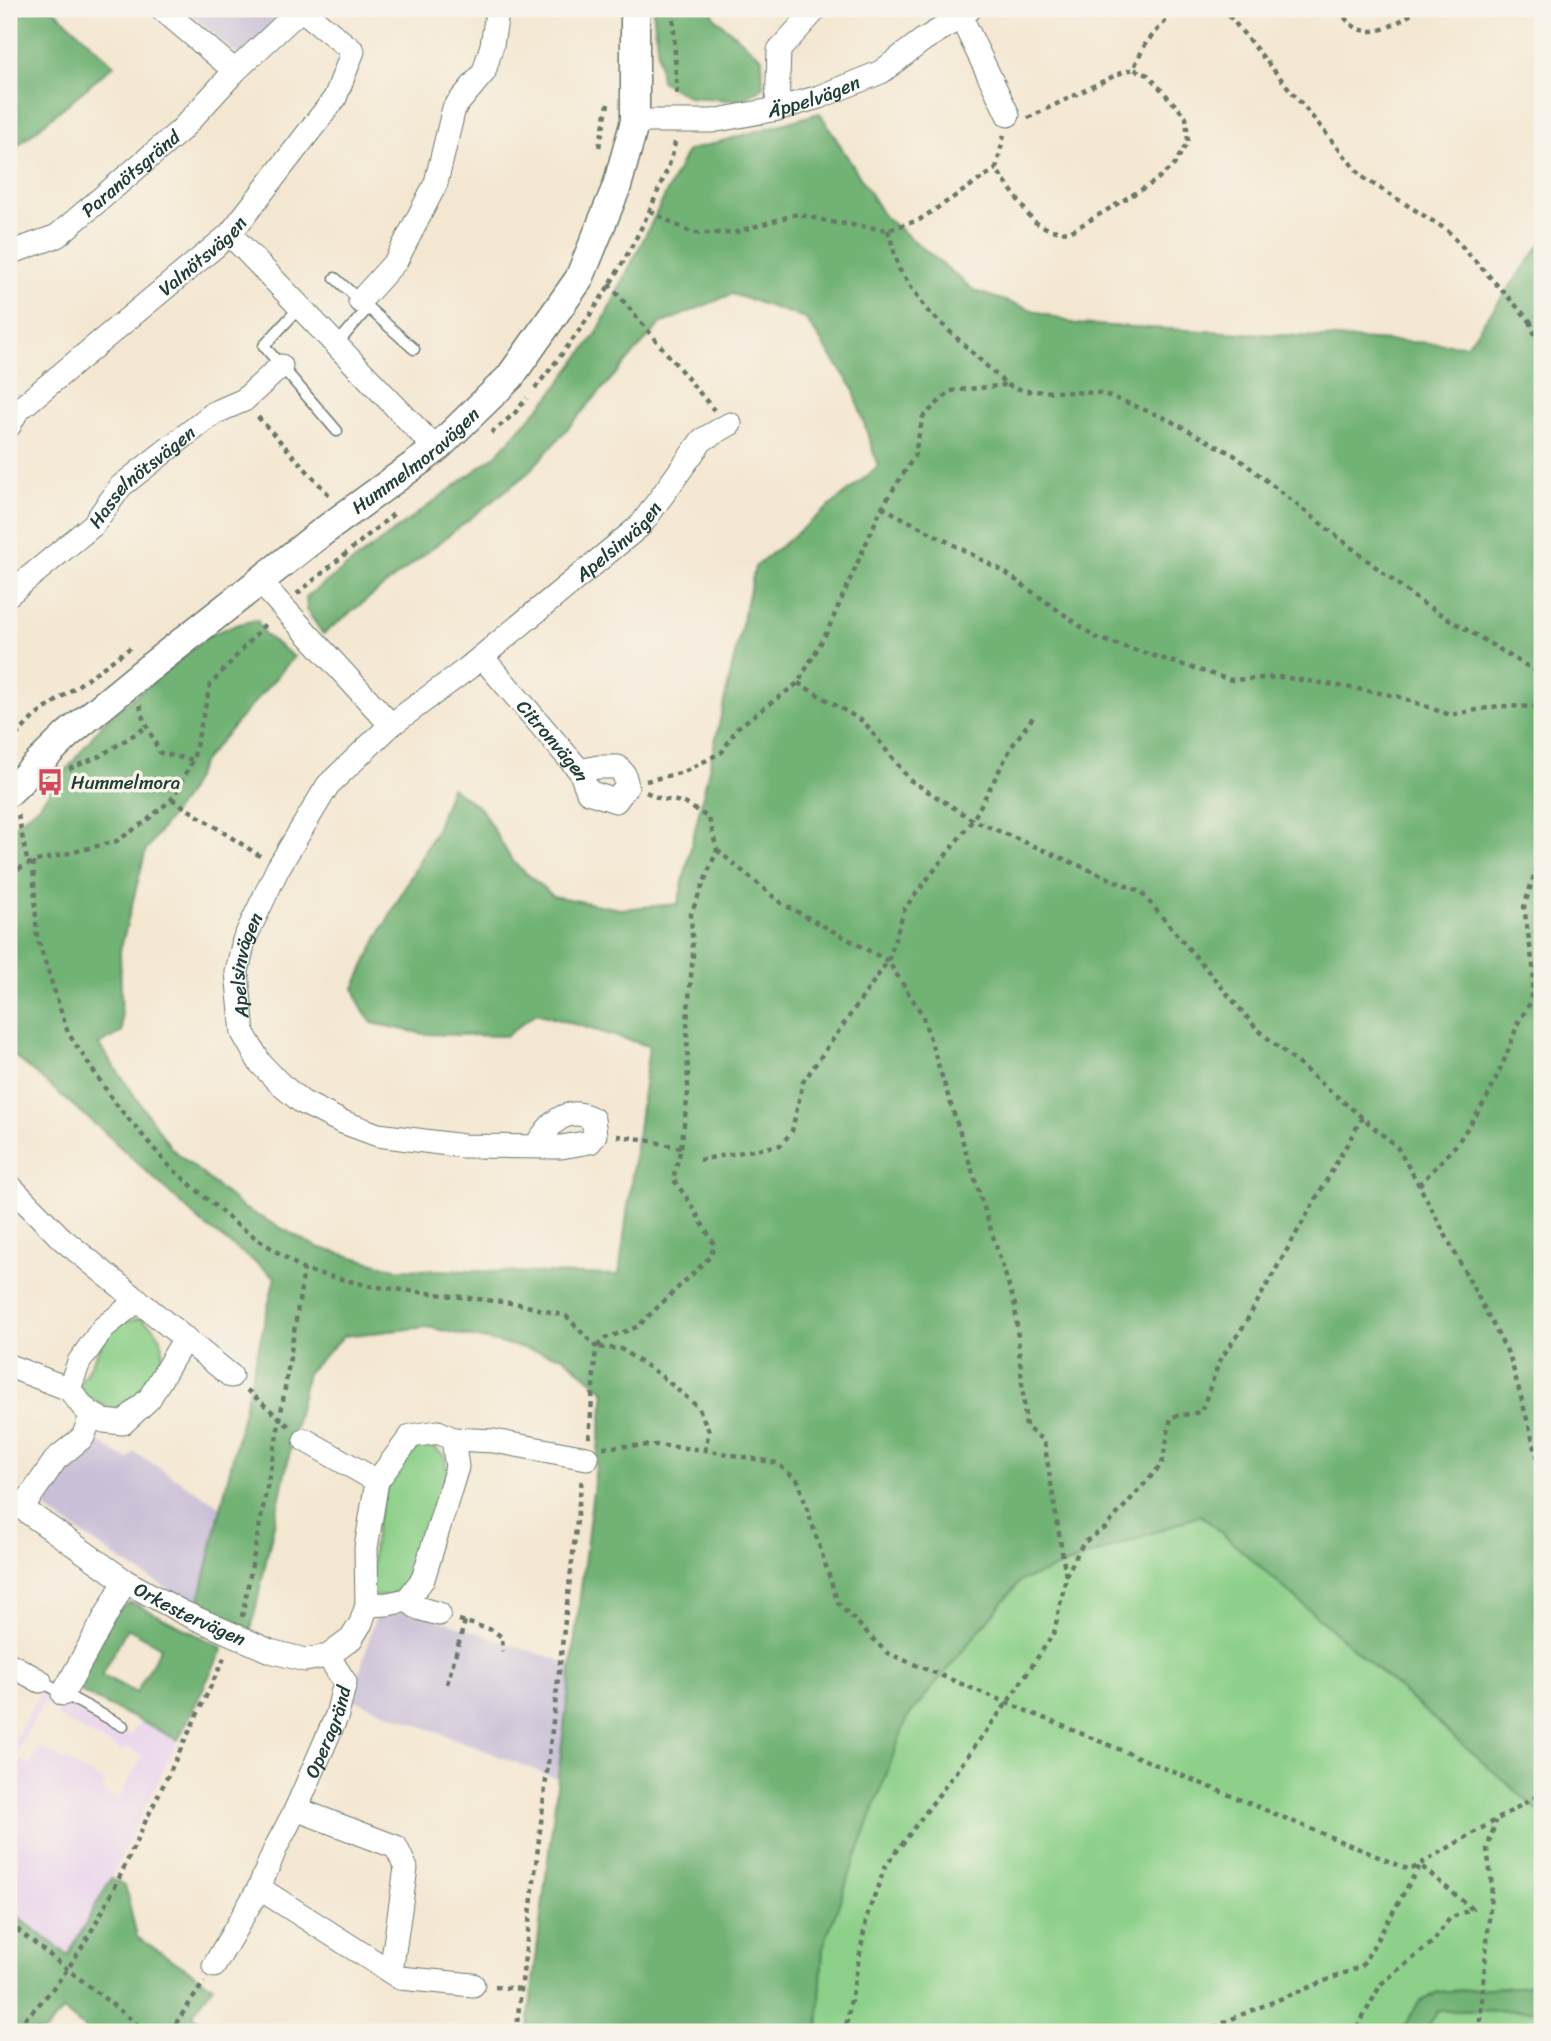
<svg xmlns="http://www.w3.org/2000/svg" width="1551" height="2041" font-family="Sriracha,sans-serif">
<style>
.built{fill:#e9d2ed;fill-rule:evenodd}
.industrial{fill:#c9bfd7}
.green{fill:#8cd089;stroke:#56865e;stroke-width:2}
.forest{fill:#71b275;stroke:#487854;stroke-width:2;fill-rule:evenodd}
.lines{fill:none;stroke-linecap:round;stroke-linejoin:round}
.service-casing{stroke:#6a786b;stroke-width:13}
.minor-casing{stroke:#6a786b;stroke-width:25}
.tertiary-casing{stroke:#6a786b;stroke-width:31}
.path{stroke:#6a786b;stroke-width:4.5;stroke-dasharray:5 5;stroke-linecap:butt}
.service{stroke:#fff;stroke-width:10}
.minor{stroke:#fff;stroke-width:23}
.tertiary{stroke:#fff;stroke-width:28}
.labels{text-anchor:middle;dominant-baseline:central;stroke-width:7;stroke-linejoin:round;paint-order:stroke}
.street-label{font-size:19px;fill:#1f3d34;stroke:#f7f3e8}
.poi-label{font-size:19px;fill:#1f3d34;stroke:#f7f3e8;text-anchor:start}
</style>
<rect width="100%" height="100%" fill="#f7f3e8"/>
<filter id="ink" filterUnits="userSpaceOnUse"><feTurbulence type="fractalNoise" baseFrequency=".0143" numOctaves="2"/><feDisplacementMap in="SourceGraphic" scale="14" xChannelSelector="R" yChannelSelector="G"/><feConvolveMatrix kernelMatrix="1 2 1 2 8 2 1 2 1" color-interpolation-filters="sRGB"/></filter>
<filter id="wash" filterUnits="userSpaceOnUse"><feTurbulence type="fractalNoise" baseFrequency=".00686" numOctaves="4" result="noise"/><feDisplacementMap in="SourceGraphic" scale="28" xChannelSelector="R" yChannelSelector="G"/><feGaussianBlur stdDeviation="1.57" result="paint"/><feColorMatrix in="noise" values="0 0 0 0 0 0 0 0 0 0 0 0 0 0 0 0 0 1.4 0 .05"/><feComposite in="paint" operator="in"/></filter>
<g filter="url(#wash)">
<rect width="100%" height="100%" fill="#f4e7d1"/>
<path class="built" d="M42,1689l87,47 10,-13 39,17 -67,138 -44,77 -58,-45v-160zM44,1702l15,8 -3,6 67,36 3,-5 17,9 -25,44 -16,-9 4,-8 -66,-36 -10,18 -16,-8z"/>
<g class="industrial">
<polygon points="194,9 285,9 240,56 190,14"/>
<polygon points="96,1441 128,1460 134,1452 221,1507 198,1606 132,1568 47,1510 46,1495 51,1481 85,1461"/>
<polygon points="404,1608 573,1665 558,1779 352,1699 375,1619 388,1611"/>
</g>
<g class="green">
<path d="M141,1318c5,4 12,9 16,14 19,24 -14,59 -28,77 -21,2 -39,-7 -50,-24l31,-55 14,-8z"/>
<path d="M421,1445l14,3 10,9 3,21 -30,99 -29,19 -19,1c3,-53 4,-119 51,-152z"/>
<polygon points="1201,1515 1542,1814 1542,1984 1438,1992 1419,2002 1401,2032 818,2032 823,1947 907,1718 1020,1581"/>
<polygon points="1542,2010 1542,2032 1424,2032 1438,2011"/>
</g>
<g class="forest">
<polygon points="9,9 53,9 114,65 9,153"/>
<polygon points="653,9 711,9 715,18 762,58 763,87 742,101 689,97 661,81"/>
<polygon points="820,113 884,216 975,291 1075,324 1467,345 1542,243 1542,1814 1201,1515 1020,1581 907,1718 823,1947 818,2032 527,2032 605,1392 564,1357 427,1327 344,1336 307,1373 251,1630 198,1606 275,1277 203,1224 102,1130 9,1051 9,830 40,804 103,723 209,635 239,624 257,620 265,635 294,657 203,761 187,794 146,850 120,951 122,1032 99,1045 172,1149 243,1208 317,1247 396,1269 619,1275 649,1046 536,1013 506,1036 424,1034 372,1023 360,1005 354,988 377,939 436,830 451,787 481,809 513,862 553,896 620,909 678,904 755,567 878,467 853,388 805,318 732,294 660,324 528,473 323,634 307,611 306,597 496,455 549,397 597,333 687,151"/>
<path d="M131,1602l92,46 -45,92 -97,-48 -4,-12 38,-69zM127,1628l34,19 -25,46 -34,-18z"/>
<polygon points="111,1878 125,1885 137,1937 213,1986 192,2015 217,2032 89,2032 63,2010 44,2032 9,2032 9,1910 68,1955"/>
<polygon points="1542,1984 1542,2010 1438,2011 1424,2032 1401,2032 1419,2002 1438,1992"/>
</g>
</g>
<g filter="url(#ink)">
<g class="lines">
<defs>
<g id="service">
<polyline points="335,278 414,349"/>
<polyline points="300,307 264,346 337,431"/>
<polyline points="336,345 368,308"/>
<polyline points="40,1681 123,1726"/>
</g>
<g id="minor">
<polyline points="162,9 235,71"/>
<polyline points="961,17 1008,115"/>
<polyline points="777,109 779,50 816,9"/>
<path id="s1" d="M635,121h77l65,-12 42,-12 62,-25 42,-32 38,-23 9,-8"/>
<polyline points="230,234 436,449"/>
<path id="s2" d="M9,250h9l39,-14 124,-106 54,-59 66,-62"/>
<polyline points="360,301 396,261 436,183 454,108 484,72 492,45 497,13 494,9"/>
<path id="s3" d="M9,426l8,-15 213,-177 105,-136 18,-47 -52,-42"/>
<polyline points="260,582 391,725"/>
<path id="s4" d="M9,594l84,-69 28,-39 93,-73 30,-13 37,-34"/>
<path id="s5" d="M482,657l98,114 8,21 28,9 11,-15 -3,-12 -6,-7h-20l-18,4"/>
<path id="s6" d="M535,1147c14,-23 31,-43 58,-28l2,16 -5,7 -29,5 -98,-1 -85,-11 -38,-14 -38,-19 -22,-18 -20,-21 -17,-30 -6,-61 7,-32 34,-72 50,-83 63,-60 77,-57 173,-143 61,-85 28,-16"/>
<polyline points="9,1185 61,1238 231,1376"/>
<polyline points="9,1366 69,1389 84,1408 92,1414 104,1421 123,1423 149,1399 185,1338"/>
<polyline points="69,1389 79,1362 103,1328 138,1300"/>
<polyline points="453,1439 494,1441 587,1458"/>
<polyline points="305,1440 377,1481"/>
<path id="s7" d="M9,1499l116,82 57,31 88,39 35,9 23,-4 23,-17 10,-16 6,-18 -1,-57 11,-67 34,-45 27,-4 15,7 4,28 -34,112 -16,21"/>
<polyline points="23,1507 56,1459 83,1437 92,1414"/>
<polyline points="367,1605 388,1604 407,1600 418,1608 439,1614"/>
<polyline points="9,1664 40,1681"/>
<polyline points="63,1694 125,1581"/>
<polyline points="296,1809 396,1847 406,1868 391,1972"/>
<polyline points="259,1888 400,1978 473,1985"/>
<path id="s8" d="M214,1966l45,-78 17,-41 20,-38 41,-94 8,-33 -17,-26"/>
</g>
<g id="tertiary">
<path id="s9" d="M9,792l58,-57 73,-60 181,-142 115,-84 74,-72 69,-98 38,-93 18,-65v-112"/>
</g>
</defs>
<use href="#service" class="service-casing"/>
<use href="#minor" class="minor-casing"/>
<use href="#tertiary" class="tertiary-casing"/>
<g class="path">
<polyline points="673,9 677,99"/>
<polyline points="1221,9 1230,17 1362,177 1447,230 1530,321 1542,315"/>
<path d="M1339,9c22,39 53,18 80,0"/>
<polyline points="1028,118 1118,74 1133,69 1146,43 1176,9"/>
<polyline points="1004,135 996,169 1033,221 1050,230 1070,232 1154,182 1174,165 1183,150 1188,141 1186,117 1148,75 1133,69"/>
<polyline points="599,147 608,104"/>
<polyline points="650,211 692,233 733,233 797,214 831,222 888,230 919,220 996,169"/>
<polyline points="888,230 899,269 927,310 1007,385 1026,391 1102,393 1165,418 1234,455 1419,601 1542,675"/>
<polyline points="609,284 714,410"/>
<polyline points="1530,321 1542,354"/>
<path d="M535,388c47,-57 91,-122 120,-190 8,-19 17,-36 20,-56"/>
<polyline points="258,417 330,496"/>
<polyline points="491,433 514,414 527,398"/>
<polyline points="882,507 1003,571 1097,638 1231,680 1282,677 1328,684 1397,696 1450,715 1498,706 1542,707"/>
<polyline points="297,594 396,512"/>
<polyline points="798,683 864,722 910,780 973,820 1141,892 1257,1029 1397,1147 1419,1185 1510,1357 1542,1474"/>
<polyline points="140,705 143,718 160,753 193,760"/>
<polyline points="9,743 34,717 130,648"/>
<polyline points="69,769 100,756 148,726"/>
<polyline points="646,781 684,772 722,752 737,728 798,683 827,632 882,507 914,457 923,417 950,391 1006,385"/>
<polyline points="646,792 661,799 683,802 709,818 717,850 691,914 693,955 687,1021 688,1093 681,1148 673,1179 689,1201 714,1244 711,1256 637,1327 606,1338 596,1347 621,1349 660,1375 698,1407 709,1431 705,1450"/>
<polyline points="172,799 260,856"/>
<polyline points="18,815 28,865"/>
<polyline points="717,850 781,903 888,961 922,1014 1015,1305 1026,1427 1044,1441 1066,1577 1054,1633 1007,1703 885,1867 867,1916 845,2032"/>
<polyline points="33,862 37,937 68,1033 115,1103 168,1165 237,1225 304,1270 370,1286 519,1304 566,1316 596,1347 589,1439"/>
<polyline points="9,873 33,862 117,841 146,821 172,799 193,760 210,685 268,621"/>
<polyline points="617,1136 642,1139 681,1148"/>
<polyline points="699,1160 781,1145 792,1131 803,1082 888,961 905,908 973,820 1012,746 1033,717"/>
<polyline points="1419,1185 1457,1144 1487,1098 1506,1056 1518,1023 1530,1003 1534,973 1524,907 1542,850"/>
<polyline points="247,1390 291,1428"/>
<polyline points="603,1447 657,1445 705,1450 777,1463 798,1481 838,1603 887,1653 1410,1870 1542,1793"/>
<polyline points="1066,1576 1083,1543 1105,1528 1162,1464 1171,1417 1201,1412 1220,1360 1243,1327 1362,1118"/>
<polyline points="242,1617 280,1419 304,1270"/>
<polyline points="459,1620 492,1630 502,1637 503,1652"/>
<polyline points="447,1684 465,1621"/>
<polyline points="9,1923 147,2032"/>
<polyline points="495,1987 522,1989"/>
<path d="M9,2032c65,-50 104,-140 138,-214 27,-54 53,-109 79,-164"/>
<polyline points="170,2032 204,1982"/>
<polyline points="516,2032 582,1478"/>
<polyline points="1205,2032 1238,2016 1362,1966 1420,1865 1472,1909 1450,1918 1433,1942 1381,1984 1355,2032"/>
<polyline points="1479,2032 1492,1885 1487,1849 1496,1821"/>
</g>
<use href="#service" class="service"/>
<use href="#minor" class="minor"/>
<use href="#tertiary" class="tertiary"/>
</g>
</g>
<defs>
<symbol id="bus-bare" viewBox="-9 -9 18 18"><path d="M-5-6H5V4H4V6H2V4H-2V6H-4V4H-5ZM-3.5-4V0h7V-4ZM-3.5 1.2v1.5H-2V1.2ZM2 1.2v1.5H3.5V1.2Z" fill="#d1495b" stroke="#f7f3e8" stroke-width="2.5" paint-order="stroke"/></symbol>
</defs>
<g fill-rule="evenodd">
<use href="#bus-bare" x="31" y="763" width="38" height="38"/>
</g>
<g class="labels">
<g class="street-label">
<text stroke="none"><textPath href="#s1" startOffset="182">Äppelvägen</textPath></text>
<text stroke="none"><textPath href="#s2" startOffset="147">Paranötsgränd</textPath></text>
<text stroke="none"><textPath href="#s3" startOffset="259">Valnötsvägen</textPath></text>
<text stroke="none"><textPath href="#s9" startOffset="525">Hummelmoravägen</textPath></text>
<text stroke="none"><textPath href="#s4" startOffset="178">Hasselnötsvägen</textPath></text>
<text stroke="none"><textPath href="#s6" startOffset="1136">Apelsinvägen</textPath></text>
<text stroke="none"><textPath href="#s5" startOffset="110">Citronvägen</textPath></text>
<text stroke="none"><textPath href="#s6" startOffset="555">Apelsinvägen</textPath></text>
<text stroke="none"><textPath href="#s7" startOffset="215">Orkestervägen</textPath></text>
<text stroke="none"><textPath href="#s8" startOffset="261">Operagränd</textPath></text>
</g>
<g class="poi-label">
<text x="71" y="782">Hummelmora</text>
</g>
</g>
<rect width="1551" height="2041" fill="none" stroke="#f7f3e8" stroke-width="35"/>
</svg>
